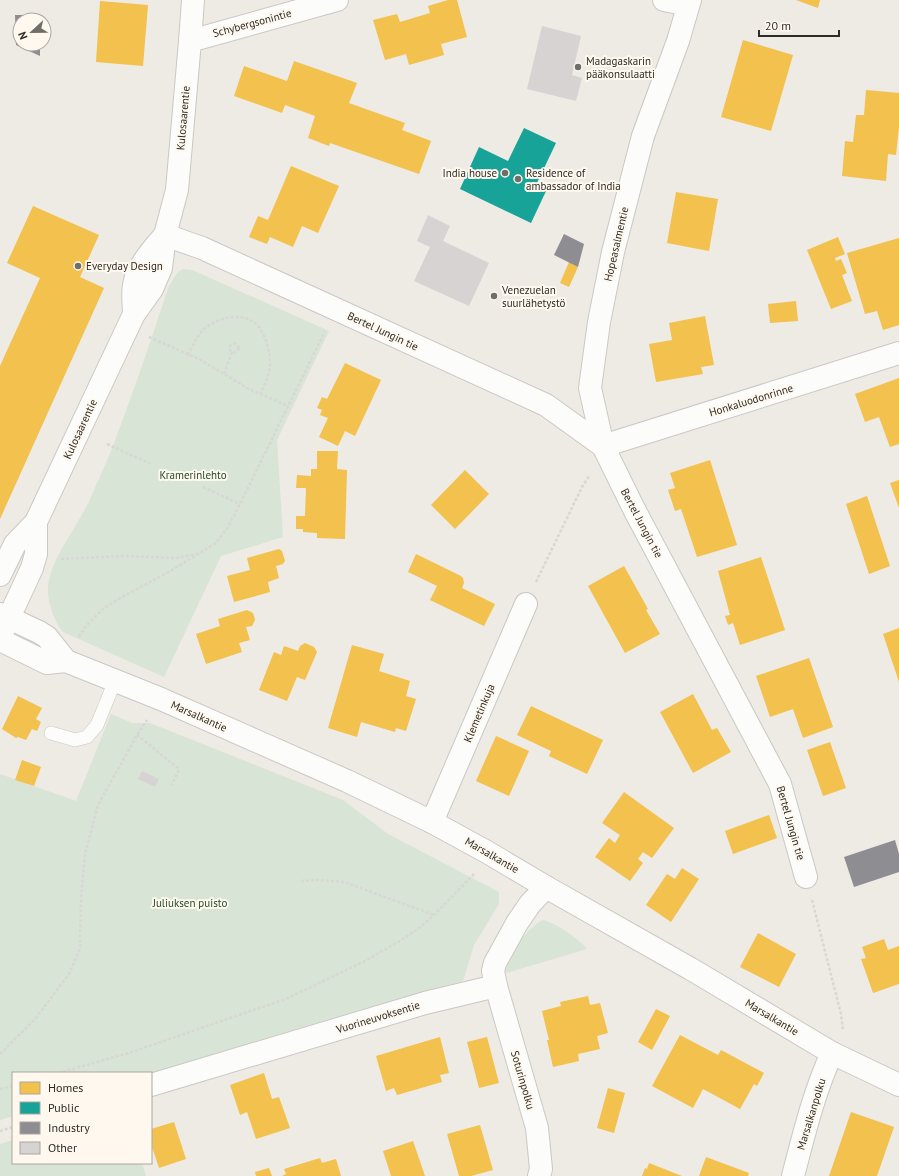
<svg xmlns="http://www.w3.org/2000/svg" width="899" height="1176" font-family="'PT Sans',sans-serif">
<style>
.green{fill:#d8e4d5}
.homes{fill:#f2c14e}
.public{fill:#17a398}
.industry{fill:#8d8d92}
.building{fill:#d7d3d3}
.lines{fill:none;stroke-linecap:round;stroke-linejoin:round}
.lane-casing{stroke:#cac8c3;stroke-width:14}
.street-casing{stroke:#cac8c3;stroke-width:24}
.secondary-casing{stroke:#cac8c3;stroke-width:24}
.path{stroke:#d8d7d6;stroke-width:2.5;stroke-dasharray:3 2;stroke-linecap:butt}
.lane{stroke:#fcfcfb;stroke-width:13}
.street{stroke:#fcfcfb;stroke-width:22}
.secondary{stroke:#fcfcfb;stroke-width:22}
.poi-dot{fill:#716e69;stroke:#fef8ef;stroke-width:1.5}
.labels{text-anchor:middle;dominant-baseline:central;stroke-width:4;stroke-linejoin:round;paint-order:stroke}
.street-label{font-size:11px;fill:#2e2c27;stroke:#fef8ef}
.poi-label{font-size:11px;fill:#2e2c27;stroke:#fef8ef;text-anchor:start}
.park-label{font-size:11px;fill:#204c29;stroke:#fef8ef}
</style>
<rect width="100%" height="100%" fill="#eeeae4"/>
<g class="green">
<path d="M183,269l9,1 137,61 -52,109 6,97 -62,19 -57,121 -101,-45c-10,-12 -18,-36 -14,-52 7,-30 30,-55 42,-83 9,-21 19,-41 26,-62 19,-49 35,-99 52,-149l8,-13z"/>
<polygon points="111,714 132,723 149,723 155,725 343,800 388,834 499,892 499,904 474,945 463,981 366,1008 151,1073 13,1073 13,1116 0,1120 0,774 76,801"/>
<path d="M543,920c13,3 36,19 44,29l-81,24c-2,-15 23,-47 37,-53z"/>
<polygon points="13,1140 13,1163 142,1163 146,1176 0,1176 0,1144"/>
</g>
<g class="homes">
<polygon points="448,0 457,0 467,37 441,44 444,55 409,65 406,54 385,60 373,20 397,14 400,22 430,13 428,6"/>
<polygon points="796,0 820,0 818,8"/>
<polygon points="100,1 148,5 143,66 96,62"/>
<polygon points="743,40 793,55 771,131 721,117"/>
<polygon points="294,61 357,83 349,103 405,123 402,130 431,141 419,174 330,143 329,146 308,138 315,116 285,105 282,113 234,96 244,66 287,81"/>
<polygon points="866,90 899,93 899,127 896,155 888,154 886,181 842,176 845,141 853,142 856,115 864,115"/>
<polygon points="291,166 339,186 318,233 302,226 293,247 270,237 267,244 249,237 258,216 268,220"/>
<polygon points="676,192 718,199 709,251 667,243"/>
<polygon points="33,206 99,235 80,277 104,288 0,519 0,366 40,278 7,263"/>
<polygon points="838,237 845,254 835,258 836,261 841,259 847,273 842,275 852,301 831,309 807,250"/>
<polygon points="899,238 899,325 883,330 877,311 865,314 847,253"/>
<polygon points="569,262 578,267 569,287 560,283"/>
<polygon points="796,301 798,321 770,323 768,304"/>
<polygon points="705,316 714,365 701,367 703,374 656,382 649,344 672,340 669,323"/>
<polygon points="345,363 381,380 355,436 345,431 338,446 319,437 328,418 320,415 322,410 317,408 322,397 327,399"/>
<polygon points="899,378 899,444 890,447 879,417 865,422 855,394"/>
<polygon points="317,451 338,451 337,469 347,470 345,539 317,538 317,533 303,532 303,529 296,529 296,516 305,516 306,488 296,488 297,475 311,476 311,469 317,469"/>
<polygon points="710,460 737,545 697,557 681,509 675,511 668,490 675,488 670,473"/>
<polygon points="465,470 489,494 455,529 431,505"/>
<polygon points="899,480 899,508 890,483"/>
<polygon points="867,496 890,566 869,574 846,504"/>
<polygon points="279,549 282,551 285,561 283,564 276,566 279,578 268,582 270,592 234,602 227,576 250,570 247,558"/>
<polygon points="416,554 461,576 463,578 464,583 462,588 495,604 484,626 430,600 437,586 408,572"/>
<polygon points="761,557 785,630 740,645 733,623 728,625 725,616 730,615 718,571"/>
<polygon points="624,566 648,609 646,610 660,634 625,653 588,586"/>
<polygon points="247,610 253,613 255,620 252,626 246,627 250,640 239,643 242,652 206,664 196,634 220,626 218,619"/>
<polygon points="899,628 899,682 883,634"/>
<polygon points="305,643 314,647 317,652 305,680 297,677 287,701 259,690 274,652 281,655 284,646 298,651 300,646"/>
<polygon points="352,645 384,654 379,671 410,681 406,696 416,699 406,731 396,728 395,732 361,722 357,737 328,728"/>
<polygon points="809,658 833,727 803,738 793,709 770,717 756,676"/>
<polygon points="693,694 712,730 717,728 731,752 693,773 660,712"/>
<polygon points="18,696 42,708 36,719 41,722 37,731 32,729 26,740 18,737 16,738 2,729"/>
<polygon points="531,706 603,740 587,774 549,756 551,751 517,735"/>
<polygon points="496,736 529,751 509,796 476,781"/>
<polygon points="830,742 846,788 823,796 807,750"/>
<polygon points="22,760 41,767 34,786 15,780"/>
<polygon points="624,792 674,828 652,858 643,852 638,859 643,863 630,881 595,857 609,838 615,843 620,835 602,823"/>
<polygon points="769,815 777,838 733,854 725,831"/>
<polygon points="682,868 699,879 671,922 646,905 667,874 675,879"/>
<polygon points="758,933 796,954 779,987 740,967"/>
<polygon points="884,939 888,950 899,946 899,984 873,993 861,959 866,958 862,947"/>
<polygon points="588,996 590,1005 600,1003 608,1033 597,1036 600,1049 578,1054 579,1061 553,1067 547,1040 549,1040 542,1011 561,1006 560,1002"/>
<polygon points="656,1009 670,1016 652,1050 638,1042"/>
<polygon points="680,1035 718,1055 721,1050 764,1073 757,1086 754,1084 740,1109 703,1089 693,1108 652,1086"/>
<polygon points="440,1037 449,1073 440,1075 442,1082 397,1095 394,1088 386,1091 376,1056"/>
<polygon points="487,1037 499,1083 479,1088 467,1042"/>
<polygon points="264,1073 272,1099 279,1097 290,1128 256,1139 247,1112 240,1115 230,1085"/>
<polygon points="608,1088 625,1093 614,1133 597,1128"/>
<polygon points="851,1112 894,1127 877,1176 829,1176"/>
<polygon points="174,1122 186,1159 159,1168 151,1144 151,1129"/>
<polygon points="480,1125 493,1170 471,1176 459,1176 447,1134"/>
<polygon points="413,1141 425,1176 391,1176 383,1151"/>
<polygon points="706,1157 749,1173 748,1176 699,1176"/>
<polygon points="320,1158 322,1163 336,1159 341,1176 282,1176 286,1174 284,1169"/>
<polygon points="649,1163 682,1176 642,1176 645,1168 647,1169"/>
<polygon points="269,1168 272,1176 256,1176 255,1172"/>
</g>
<polygon class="public" points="524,128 556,143 536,185 547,189 531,223 460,189 479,147 508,161"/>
<g class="industry">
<polygon points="15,15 40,15 40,20 20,20 20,44 40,44 40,56 16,45"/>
<polygon points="564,234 584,244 578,267 554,255"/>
<polygon points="895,840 899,854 899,872 854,887 844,857"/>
</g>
<g class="building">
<polygon points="542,26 581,36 572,75 582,78 576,101 527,89"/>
<polygon points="428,215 450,226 443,241 489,263 469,306 414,281 430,247 417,241"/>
<polygon points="142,771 159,779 155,787 138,779"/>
</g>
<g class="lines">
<defs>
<polyline id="lane" points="51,733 75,740 87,737 97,725 115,681"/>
<g id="street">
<polyline points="664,0 688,5"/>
<polyline points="190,41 337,0"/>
<polyline points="165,235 202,248 546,405 603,446 634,509 780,784 806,877"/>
<polyline points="603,446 590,388 599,322 613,252 643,136 678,41 690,0"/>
<polyline points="603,446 899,353"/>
<polyline points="432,822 526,604"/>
<polyline points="151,1085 425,1003 496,986"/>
<polyline points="539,1176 541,1169 537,1128 496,986 493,971 495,963 517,923 530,904 546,887"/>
<path d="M793,1176c11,-42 21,-84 39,-123"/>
</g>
<g id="secondary">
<path d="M134,314c0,-9 -2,-20 0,-29 3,-19 19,-36 31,-50"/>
<polyline points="0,575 15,544 36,522 134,314 152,289 161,268 165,235 177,190 190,41 193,0"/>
<polyline points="0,614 39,632 47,637 66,661"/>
<polyline points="0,637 32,568 36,554 36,522"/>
<polyline points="0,640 47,663 66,661 161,699 347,781 432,822 487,852 546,887 691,969 832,1053 899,1085"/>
</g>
</defs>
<use href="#lane" class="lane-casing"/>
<use href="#street" class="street-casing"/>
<use href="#secondary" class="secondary-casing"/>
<g class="path">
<polyline points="149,337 201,360 249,389 288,406"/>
<circle cx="234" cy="348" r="4.5"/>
<path d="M188,355c5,-9 9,-20 17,-27 13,-10 37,-17 51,-4 8,6 14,27 14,37 1,11 -5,22 -9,32"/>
<polyline points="224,374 232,352"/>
<polyline points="107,444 151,464"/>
<polyline points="203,487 240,504"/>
<polyline points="61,559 124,556 177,558 197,554"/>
<polyline points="536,582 582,487 589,476"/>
<polyline points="79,637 86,626 104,608 124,596 172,570 216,543 228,527 240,504 325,331"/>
<polyline points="137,735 179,769 172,785"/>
<polyline points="301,881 318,880 344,882 434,915"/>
<polyline points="812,900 841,1014 843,1030"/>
<polyline points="0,1054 35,1019 69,974 80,949 81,898 85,854 98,805 137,735 147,720"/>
<polyline points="58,1073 129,1053 288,998 365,961 398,942 418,929 434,915 475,873"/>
<polyline points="0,1089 13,1086"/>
<polyline points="0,1131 13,1127"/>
</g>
<use href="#lane" class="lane"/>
<use href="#street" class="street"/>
<use href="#secondary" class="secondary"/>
</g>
<g class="poi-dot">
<circle cx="578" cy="67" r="4"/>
<circle cx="505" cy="173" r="4"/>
<circle cx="518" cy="179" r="4"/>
<circle cx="78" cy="266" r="4"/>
<circle cx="494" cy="296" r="4"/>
</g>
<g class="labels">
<g class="street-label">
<text transform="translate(252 23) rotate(-15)">Schybergsonintie</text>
<text transform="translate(183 118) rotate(-85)">Kulosaarentie</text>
<text transform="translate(616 244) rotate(-77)">Hopeasalmentie</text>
<text transform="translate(383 331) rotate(25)">Bertel Jungin tie</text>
<text transform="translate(751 400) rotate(-17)">Honkaluodonrinne</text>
<text transform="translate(80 429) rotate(-65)">Kulosaarentie</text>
<text transform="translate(642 523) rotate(62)">Bertel Jungin tie</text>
<text transform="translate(479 713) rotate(-67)">Klemetinkuja</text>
<text transform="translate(199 716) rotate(24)">Marsalkantie</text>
<text transform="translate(791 823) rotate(74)">Bertel Jungin tie</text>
<text transform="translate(492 855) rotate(30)">Marsalkantie</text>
<text transform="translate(378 1017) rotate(-17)">Vuorineuvoksentie</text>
<text transform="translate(772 1017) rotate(31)">Marsalkantie</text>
<text transform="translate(523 1080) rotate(74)">Soturinpolku</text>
<text transform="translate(811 1114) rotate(-73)">Marsalkanpolku</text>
</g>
<g class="poi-label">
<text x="586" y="61">Madagaskarin<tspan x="586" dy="13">pääkonsulaatti</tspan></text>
<text x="497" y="173" text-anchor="end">India house</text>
<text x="526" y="173">Residence of<tspan x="526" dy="13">ambassador of India</tspan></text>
<text x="86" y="266">Everyday Design</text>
<text x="502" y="290">Venezuelan<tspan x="502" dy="13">suurlähetystö</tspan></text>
</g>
<g class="park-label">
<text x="193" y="475">Kramerinlehto</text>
<text x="190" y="903">Juliuksen puisto</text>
</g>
</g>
<rect x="12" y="1072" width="140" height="92" fill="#fef8ef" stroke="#aba69f"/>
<rect x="20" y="1082" width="20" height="12" fill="#f2c14e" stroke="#aba69f"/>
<text x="48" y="1092" font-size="12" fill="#2e2c27">Homes</text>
<rect x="20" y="1102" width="20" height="12" fill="#17a398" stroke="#aba69f"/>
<text x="48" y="1112" font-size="12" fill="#2e2c27">Public</text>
<rect x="20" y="1122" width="20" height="12" fill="#8d8d92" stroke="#aba69f"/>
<text x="48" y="1132" font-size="12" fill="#2e2c27">Industry</text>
<rect x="20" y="1142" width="20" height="12" fill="#d7d3d3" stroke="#aba69f"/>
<text x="48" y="1152" font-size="12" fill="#2e2c27">Other</text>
<g transform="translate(32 32) rotate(248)"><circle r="19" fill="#fef8ef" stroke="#aba69f"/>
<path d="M0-3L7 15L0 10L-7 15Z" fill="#716e69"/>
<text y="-6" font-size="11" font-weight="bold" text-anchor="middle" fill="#2e2c27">N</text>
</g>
<path d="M759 30v6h80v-6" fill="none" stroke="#2e2c27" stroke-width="2"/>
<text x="765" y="30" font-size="12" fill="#2e2c27" stroke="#fef8ef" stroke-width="3" paint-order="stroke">20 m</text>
</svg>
